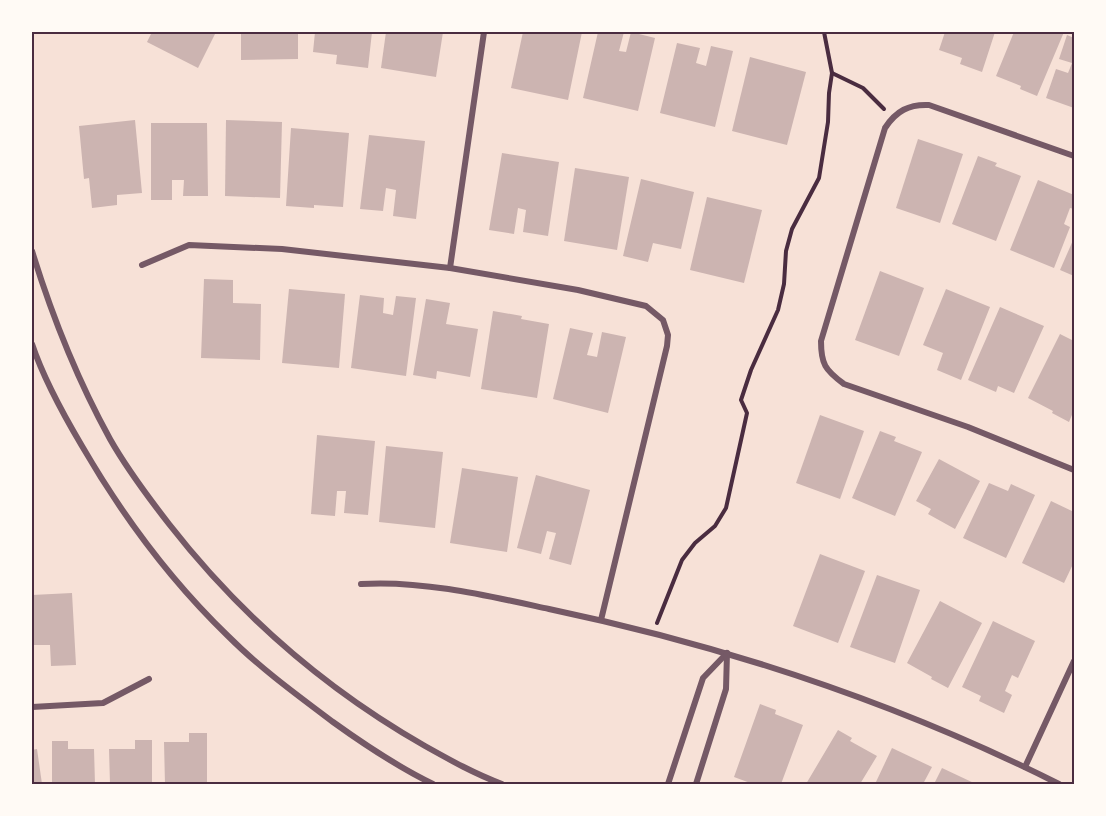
<svg xmlns="http://www.w3.org/2000/svg" width="1106" height="816" font-family="Roboto,sans-serif">
<style>
.building{fill:#ccb4b1}
.lines{fill:none;stroke-linecap:round;stroke-linejoin:round}
.path{stroke:#4a2c40;stroke-width:4}
.minor{stroke:#755966;stroke-width:6}
.neatline{fill:none;stroke:#4a2c40;stroke-width:2}
</style>
<rect width="100%" height="100%" fill="#f7e1d7"/>
<g class="building">
<polygon points="152,32 216,32 198,68 147,42"/>
<polygon points="241,32 298,32 298,59 241,60"/>
<polygon points="315,32 372,32 368,68 336,64 337,55 313,52"/>
<polygon points="386,32 443,32 436,77 381,68"/>
<polygon points="523,32 582,32 568,100 511,88"/>
<polygon points="598,32 624,32 619,51 626,52 631,32 655,38 638,111 583,98"/>
<polygon points="945,32 995,32 982,72 960,64 962,58 939,50"/>
<polygon points="1014,32 1064,32 1037,96 1020,89 1021,86 996,76"/>
<polygon points="1067,35 1074,38 1074,108 1046,98 1056,69 1068,73 1072,63 1059,59"/>
<polygon points="677,43 700,48 696,63 706,66 711,46 733,51 715,127 660,113"/>
<polygon points="750,57 806,72 787,145 732,131"/>
<polygon points="135,120 142,193 117,195 117,205 92,208 89,178 84,179 79,126"/>
<polygon points="226,120 282,122 280,198 225,196"/>
<polygon points="151,123 207,123 208,196 183,196 184,180 172,180 172,200 151,200"/>
<polygon points="291,128 349,133 343,207 314,205 314,208 286,206"/>
<polygon points="369,135 425,141 416,219 393,216 396,190 386,188 383,211 360,209"/>
<polygon points="918,139 963,154 940,223 896,208"/>
<polygon points="502,153 559,162 548,236 523,232 526,210 518,208 514,234 489,230"/>
<polygon points="978,156 997,163 995,166 1021,176 996,241 952,224"/>
<polygon points="575,168 629,177 617,250 564,241"/>
<polygon points="641,179 694,192 681,249 653,243 648,262 623,256"/>
<polygon points="1038,180 1074,195 1074,209 1070,208 1064,224 1070,227 1054,268 1010,250"/>
<polygon points="707,197 762,210 744,283 690,270"/>
<polygon points="1074,238 1074,276 1060,270"/>
<polygon points="880,271 924,288 899,356 855,340"/>
<polygon points="204,279 233,280 233,303 261,304 260,360 201,358"/>
<polygon points="289,289 345,294 339,368 282,363"/>
<polygon points="946,289 990,307 961,380 937,370 943,353 923,345"/>
<polygon points="360,295 384,298 383,313 393,315 396,296 416,298 406,376 351,368"/>
<polygon points="426,299 450,303 446,324 478,329 470,377 437,371 436,379 413,375"/>
<polygon points="1000,307 1044,326 1014,393 998,386 996,392 968,380"/>
<polygon points="493,311 522,316 521,319 549,324 537,398 481,389"/>
<polygon points="570,328 593,333 587,355 597,357 602,332 626,337 608,413 553,399"/>
<polygon points="1060,334 1074,341 1074,410 1069,422 1052,413 1053,411 1028,398"/>
<polygon points="820,415 864,431 840,499 796,483"/>
<polygon points="880,431 896,437 894,441 922,452 895,516 852,498"/>
<polygon points="317,435 375,441 368,515 344,513 346,491 337,491 335,516 311,514"/>
<polygon points="386,446 443,452 435,528 379,522"/>
<polygon points="939,459 980,481 955,529 928,514 931,509 916,501"/>
<polygon points="462,468 518,477 507,552 450,543"/>
<polygon points="536,475 590,490 571,565 549,559 556,533 547,531 541,554 517,548"/>
<polygon points="989,483 1008,491 1011,484 1035,495 1006,558 963,538"/>
<polygon points="1051,501 1074,512 1074,562 1064,583 1022,563"/>
<polygon points="820,554 865,571 838,643 793,626"/>
<polygon points="877,575 920,590 895,663 850,647"/>
<polygon points="72,593 76,665 51,666 50,645 34,645 32,595"/>
<polygon points="940,601 982,623 948,688 931,679 932,677 907,663"/>
<polygon points="993,621 1035,641 1018,678 1012,675 1005,691 1012,695 1004,713 979,701 981,696 962,687"/>
<polygon points="760,704 776,710 775,714 803,725 781,784 753,784 734,777"/>
<polygon points="838,730 852,738 850,741 877,756 860,784 806,784"/>
<polygon points="189,733 207,733 207,784 165,784 164,742 189,742"/>
<polygon points="135,740 152,740 152,784 110,784 109,749 135,749"/>
<polygon points="52,741 68,741 68,749 94,749 95,784 52,784"/>
<polygon points="892,748 932,767 923,784 875,784"/>
<polygon points="37,749 42,784 32,784 32,750"/>
<polygon points="942,768 976,784 934,784"/>
</g>
<g class="lines">
<g class="path">
<polyline points="832,73 863,88 884,109"/>
<polyline points="657,623 682,560 695,543 715,526 726,508 747,413 741,400 751,370 778,310 784,284 786,251 792,229 819,178 828,122 829,93 832,73 824,32"/>
</g>
<g class="minor">
<path d="M1074,156l-145,-51c-20,-1 -33,6 -44,23l-64,213c0,23 4,29 23,43l124,43 106,43"/>
<path d="M32,251c20,65 45,128 78,188 17,30 38,58 59,85 71,91 156,165 256,222 25,14 50,28 77,38"/>
<polyline points="142,265 189,245 282,249 450,268 578,290 646,306 663,320 668,335 667,346 601,620"/>
<polyline points="450,268 484,32"/>
<path d="M32,344c12,36 31,70 50,102 40,69 89,135 146,190 32,32 69,59 105,86 32,23 65,45 100,62"/>
<path d="M361,584c61,-4 128,12 188,25 176,37 349,94 510,175"/>
<polyline points="32,707 103,703 149,679"/>
<polyline points="1025,767 1074,661"/>
<polyline points="668,784 703,678 727,653"/>
<polyline points="696,784 726,689 727,653"/>
</g>
</g>
<rect width="1106" height="816" fill="none" stroke="#fffaf5" stroke-width="66"/>
<rect x="33" y="33" width="1040" height="750" class="neatline"/>
</svg>
